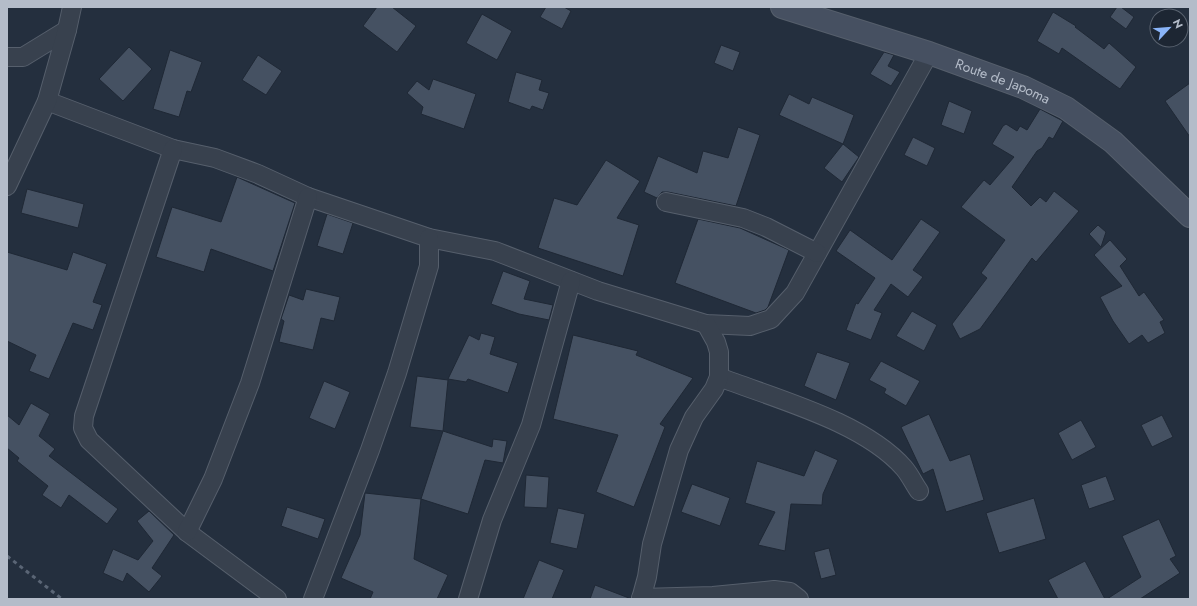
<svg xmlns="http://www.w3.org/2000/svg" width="1197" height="606" font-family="Jost,sans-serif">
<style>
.building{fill:#455162;stroke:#1f2835}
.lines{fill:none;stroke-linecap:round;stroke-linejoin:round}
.street-casing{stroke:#565f6c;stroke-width:20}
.secondary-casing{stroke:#565f6c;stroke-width:24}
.street{stroke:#38414e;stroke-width:18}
.secondary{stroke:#465061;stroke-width:22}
.rail{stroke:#5a6575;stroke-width:3;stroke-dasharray:4 4;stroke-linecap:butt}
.labels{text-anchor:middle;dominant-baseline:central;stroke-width:3;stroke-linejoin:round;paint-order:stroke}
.street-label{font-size:14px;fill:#b4bcc9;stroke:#1d2633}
</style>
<rect width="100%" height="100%" fill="#242f3e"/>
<g class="building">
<polygon points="377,7 392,7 416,26 397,52 363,26"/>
<polygon points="546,7 564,7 571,11 562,29 540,17"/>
<polygon points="1117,7 1121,7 1134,17 1126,29 1110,17"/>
<polygon points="1053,12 1076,26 1075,27 1104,49 1109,43 1136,67 1120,89 1062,48 1059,54 1037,41"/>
<polygon points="482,14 512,31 497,60 466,43"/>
<polygon points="721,45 740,52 733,71 714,63"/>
<polygon points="129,47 152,69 123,101 99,79"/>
<polygon points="170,50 202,62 191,92 187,91 179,117 153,109"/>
<polygon points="884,52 894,55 888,66 900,72 891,86 870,74"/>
<polygon points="258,55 282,71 266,95 242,80"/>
<polygon points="516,72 542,80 539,90 549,93 543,110 532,106 530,110 508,102"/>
<polygon points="433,79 476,94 464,129 421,114 423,107 407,93 417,81 429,90"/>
<polygon points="1190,83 1190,137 1165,101"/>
<polygon points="789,94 809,104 812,97 854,115 843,144 779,115"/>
<polygon points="949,101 972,111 964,134 941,125"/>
<polygon points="1040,109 1063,121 1053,139 1049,137 1042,148 1037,151 1012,187 1031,206 1040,197 1046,202 1054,191 1079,211 1036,262 1032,258 980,329 960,339 952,324 987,278 981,273 1005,240 961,207 984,180 990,185 1014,157 992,144 1003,126 1006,124 1017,131 1020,126 1027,130"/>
<polygon points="738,127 760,135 736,206 668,192 662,192 657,198 644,192 658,156 697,173 703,151 728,158"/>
<polygon points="913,137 935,148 927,166 904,155"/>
<polygon points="843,144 859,157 842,182 824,168"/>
<polygon points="606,160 640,181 617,218 639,225 623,276 538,248 554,198 577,205"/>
<polygon points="237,177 295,203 273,271 211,249 204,272 156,257 172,207 221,222"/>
<polygon points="27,189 84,204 78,228 21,213"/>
<polygon points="327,214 353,223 343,254 317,246"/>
<polygon points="698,219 740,228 789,250 768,307 765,310 756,313 675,283"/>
<polygon points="921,219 940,232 913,270 923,277 908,297 891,284 874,310 882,313 871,340 846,330 856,303 858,304 875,278 836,251 850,230 892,260"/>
<polygon points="1098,225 1106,232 1101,247 1089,234"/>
<polygon points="1110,240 1127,259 1120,266 1139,296 1144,292 1164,320 1160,322 1165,333 1148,343 1142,335 1129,344 1113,321 1100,297 1122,286 1094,255"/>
<polygon points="7,252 67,270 73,252 107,264 93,302 102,305 93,330 73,323 49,379 29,371 36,355 7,341"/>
<polygon points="503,271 530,281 524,299 553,305 549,320 519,314 491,304"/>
<polygon points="306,289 340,297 334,321 321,318 313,350 279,342 284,321 281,319 289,295 303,300"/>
<polygon points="912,311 937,325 924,351 896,336"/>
<polygon points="481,333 495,337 490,354 518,363 508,393 468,379 466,382 448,379 469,335 479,340"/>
<polygon points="573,335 638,351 636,355 693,378 660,424 665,427 634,507 596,492 618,435 553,419"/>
<polygon points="817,352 850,363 836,400 804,386"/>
<polygon points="881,361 920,381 906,406 884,393 886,389 869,380"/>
<polygon points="417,376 448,380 443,431 410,427"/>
<polygon points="324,381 350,392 335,429 309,418"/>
<polygon points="31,403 50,414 39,436 55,449 49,456 118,509 107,524 69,495 61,508 42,495 48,486 17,461 19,458 7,448 7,415 19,425"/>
<polygon points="929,414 950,461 970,454 984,500 946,512 933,469 923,474 901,427"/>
<polygon points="1162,415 1173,437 1152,447 1141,425"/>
<polygon points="1081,420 1096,447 1072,460 1058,433"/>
<polygon points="443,431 492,447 493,439 507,441 503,463 485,460 468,514 421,499"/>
<polygon points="815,450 838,460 823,494 822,505 791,504 785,551 758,545 775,512 745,503 757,461 804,476"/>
<polygon points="526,475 549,477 547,508 524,507"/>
<polygon points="1106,476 1115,500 1089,509 1081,485"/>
<polygon points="692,484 730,498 720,526 681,512"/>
<polygon points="365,493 421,499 414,559 448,575 437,599 370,599 373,592 341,578 360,535"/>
<polygon points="1034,498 1046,539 999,553 986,513"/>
<polygon points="287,507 325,519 318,539 281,526"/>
<polygon points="558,508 585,514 577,549 550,543"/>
<polygon points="149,511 174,535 152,568 162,576 149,592 127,573 123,582 103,573 113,549 138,560 153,541 137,521"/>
<polygon points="1159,519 1176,556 1170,559 1180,573 1140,599 1107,599 1141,577 1122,536"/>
<polygon points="829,548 836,575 821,579 814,552"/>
<polygon points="539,560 564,570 552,599 523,599"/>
<polygon points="1085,561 1105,599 1058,599 1048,580"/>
<polygon points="595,585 629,598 628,599 590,599"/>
</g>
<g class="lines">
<defs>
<g id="street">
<polyline points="7,57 23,57 67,30"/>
<polyline points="47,101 173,149 215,158 258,174 308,197 429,238 495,251 598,291 706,324 750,326 771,319 795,293 929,53"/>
<polyline points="173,149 84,416 83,428 89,440 187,532 277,599"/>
<polyline points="7,186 47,101 67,30 72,7"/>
<polyline points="666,202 743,218 766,227 817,253"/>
<path d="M719,377c57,22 145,45 185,91 6,7 10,16 15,23"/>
<polyline points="187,532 213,479 250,383 308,197"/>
<polyline points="641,598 713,596 774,590 790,592 799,599"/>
<polyline points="313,599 370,450 397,373 429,266 429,238"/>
<polyline points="468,599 492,520 531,425 571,281"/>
<polyline points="641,599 647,577 652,544 679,450 694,417 714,389 719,377 719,352 716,342 706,324"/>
</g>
<g id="secondary">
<path id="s1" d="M782,7l147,46 94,34 43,21 47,34 77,74"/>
</g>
</defs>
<use href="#street" class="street-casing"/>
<use href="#secondary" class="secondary-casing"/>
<use href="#street" class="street"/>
<use href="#secondary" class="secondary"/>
<polyline class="rail" points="7,556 62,599"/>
</g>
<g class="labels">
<g class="street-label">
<text stroke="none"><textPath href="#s1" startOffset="233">Route de Japoma</textPath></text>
</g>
</g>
<rect width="1197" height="606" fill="none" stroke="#b4bcc9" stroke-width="16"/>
<g transform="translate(1169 28) rotate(64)"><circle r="19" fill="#1d2633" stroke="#59626f"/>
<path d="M0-3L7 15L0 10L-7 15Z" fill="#8ab4f8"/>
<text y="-6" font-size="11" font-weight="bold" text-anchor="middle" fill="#b4bcc9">N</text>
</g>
</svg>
